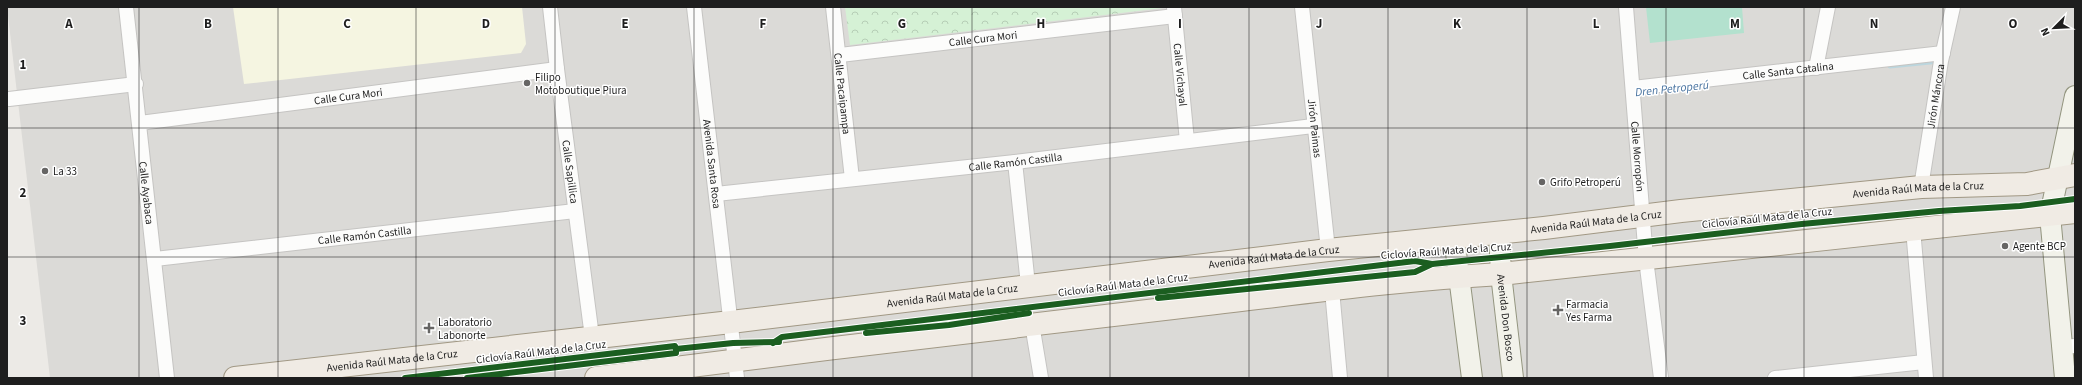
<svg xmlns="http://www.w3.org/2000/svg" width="2082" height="385" font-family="'Source Sans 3',sans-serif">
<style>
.residential{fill:#dbdad7}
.education{fill:#f5f5e1}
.park{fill:url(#park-crowns)}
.pitch{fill:#b3e1ce}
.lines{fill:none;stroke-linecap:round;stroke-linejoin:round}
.stream{stroke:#bbd6de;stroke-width:5}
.street-casing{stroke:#c5c4c2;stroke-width:16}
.secondary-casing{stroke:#93957f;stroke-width:22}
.primary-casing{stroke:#a19884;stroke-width:24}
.street{stroke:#fcfcfb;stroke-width:14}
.secondary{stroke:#f2f2ea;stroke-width:20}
.primary{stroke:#f0ebe4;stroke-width:22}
.cycleway-casing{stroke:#fff;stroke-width:8}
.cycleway{stroke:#1b5e20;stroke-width:6}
.grid{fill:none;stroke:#1e1e1e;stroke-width:1;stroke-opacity:0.55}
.poi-dot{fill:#666564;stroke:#fff;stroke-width:1.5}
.labels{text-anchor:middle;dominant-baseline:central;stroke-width:3;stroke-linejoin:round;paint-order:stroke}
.street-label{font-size:11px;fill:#1e1e1e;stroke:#fff}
.poi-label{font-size:11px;fill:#1e1e1e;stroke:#fff;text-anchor:start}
.water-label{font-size:12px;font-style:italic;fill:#4b75a1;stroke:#fff}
.grid-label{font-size:13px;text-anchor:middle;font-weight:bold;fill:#1e1e1e;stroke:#fff;stroke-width:3;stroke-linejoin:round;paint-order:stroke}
</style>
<defs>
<pattern id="park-crowns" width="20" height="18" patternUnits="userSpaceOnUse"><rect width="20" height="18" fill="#d5f1d5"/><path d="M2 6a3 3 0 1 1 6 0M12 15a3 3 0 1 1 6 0" fill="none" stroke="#b6ceb6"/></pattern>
</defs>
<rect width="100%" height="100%" fill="#eceae6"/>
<polygon class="residential" points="7,7 2075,7 2075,378 50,378"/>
<polygon class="education" points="233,7 522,7 526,44 521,53 244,84"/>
<polygon class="park" points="845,7 1163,7 1163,8 850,45"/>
<polygon class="pitch" points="1646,7 1742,7 1744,33 1650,43"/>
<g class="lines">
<polyline class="stream" points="1890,66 1940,61"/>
<defs>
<g id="street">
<path id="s1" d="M126,7l41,371"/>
<path id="s2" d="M550,7l7,62 35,268"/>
<path id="s3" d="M694,7l43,371"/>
<path id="s4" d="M833,7l19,172"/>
<path id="s5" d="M1174,7l13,134"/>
<path id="s6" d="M1302,7l26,243"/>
<path id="s7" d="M1626,7l20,252 15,119"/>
<path id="s8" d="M840,55l335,-39"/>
<polyline points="1816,68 1828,7"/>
<path id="s9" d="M1633,88l310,-35"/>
<polyline points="9,99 136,84"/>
<path id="s10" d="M140,123l417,-54"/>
<polyline points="1015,162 1028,285"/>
<path id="s11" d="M1921,187l20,-126 12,-54"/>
<path id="s12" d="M716,194l299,-32 298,-36"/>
<polyline points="1913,229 1926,378"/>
<path id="s13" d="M155,259l420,-48"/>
<polyline points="1332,290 1340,378"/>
<polyline points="1032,324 1041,378"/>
<polyline points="2062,347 2075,346"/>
<polyline points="1775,378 1924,362"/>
</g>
<g id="secondary">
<path id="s14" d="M1499,232l2,42 12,104"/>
<polyline points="1454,237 1472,378"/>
<polyline points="2065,378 2050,215 2075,96"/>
</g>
<g id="primary">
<path id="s15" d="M235,378l496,-56 597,-72 216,-22 137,-17 240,-24 106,-3 48,-9"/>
<path d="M596,378c192,-25 385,-48 577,-70 109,-12 218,-28 328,-34l574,-62"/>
</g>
</defs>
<use href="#street" class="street-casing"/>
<use href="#secondary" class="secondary-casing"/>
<use href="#primary" class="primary-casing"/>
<use href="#street" class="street"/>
<use href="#secondary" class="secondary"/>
<use href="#primary" class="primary"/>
<defs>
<g id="cycleway">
<polyline points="1158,298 1415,272 1432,264"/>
<polyline points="866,333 949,325 1029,313"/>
<polyline points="773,343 782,337 1415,261 1432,264 1610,246 1802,224 1939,211 2020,206 2075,199"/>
<polyline points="405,378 675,346 676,349 733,343 779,342"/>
<polyline points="467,378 676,353 676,349"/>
</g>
</defs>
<use href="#cycleway" class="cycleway-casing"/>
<use href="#cycleway" class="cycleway"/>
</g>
<path class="grid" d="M139,7v371M278,7v371M416,7v371M555,7v371M694,7v371M833,7v371M972,7v371M1110,7v371M1249,7v371M1388,7v371M1527,7v371M1666,7v371M1804,7v371M1943,7v371M7,128h2068M7,257h2068"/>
<g class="poi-dot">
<circle cx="527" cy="83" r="4"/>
<circle cx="45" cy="171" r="4"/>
<circle cx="1542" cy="182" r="4"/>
<circle cx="2005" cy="246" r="4"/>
<path d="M1556 304h4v4h4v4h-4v4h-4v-4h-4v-4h4z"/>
<path d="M427 322h4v4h4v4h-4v4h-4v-4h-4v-4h4z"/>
</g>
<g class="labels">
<g class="street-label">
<text stroke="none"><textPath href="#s8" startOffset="144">Calle Cura Mori</textPath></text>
<text stroke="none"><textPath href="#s9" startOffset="156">Calle Santa Catalina</textPath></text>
<text stroke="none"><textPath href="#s5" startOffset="68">Calle Vichayal</textPath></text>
<text stroke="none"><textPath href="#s4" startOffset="87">Calle Pacaipampa</textPath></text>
<text stroke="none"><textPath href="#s10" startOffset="210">Calle Cura Mori</textPath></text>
<text stroke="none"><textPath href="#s11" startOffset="92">Jirón Máncora</textPath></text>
<text stroke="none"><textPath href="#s6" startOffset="122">Jirón Paimas</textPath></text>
<text stroke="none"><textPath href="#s7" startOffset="150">Calle Morropón</textPath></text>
<text stroke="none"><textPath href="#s12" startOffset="301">Calle Ramón Castilla</textPath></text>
<text stroke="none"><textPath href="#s3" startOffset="158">Avenida Santa Rosa</textPath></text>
<text stroke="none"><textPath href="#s2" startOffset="166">Calle Sapillica</textPath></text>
<text stroke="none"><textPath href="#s15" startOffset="1694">Avenida Raúl Mata de la Cruz</textPath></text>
<text stroke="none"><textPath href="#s1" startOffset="187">Calle Ayabaca</textPath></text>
<text transform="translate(1767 218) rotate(-6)">Ciclovía Raúl Mata de la Cruz</text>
<text stroke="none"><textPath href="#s15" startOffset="1370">Avenida Raúl Mata de la Cruz</textPath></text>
<text stroke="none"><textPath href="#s13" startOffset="211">Calle Ramón Castilla</textPath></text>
<text transform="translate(1446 251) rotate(-4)">Ciclovía Raúl Mata de la Cruz</text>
<text stroke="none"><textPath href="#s15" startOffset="1046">Avenida Raúl Mata de la Cruz</textPath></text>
<text transform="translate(1123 285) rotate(-7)">Ciclovía Raúl Mata de la Cruz</text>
<text stroke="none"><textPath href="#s15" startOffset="722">Avenida Raúl Mata de la Cruz</textPath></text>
<text stroke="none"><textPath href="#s14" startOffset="86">Avenida Don Bosco</textPath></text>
<text transform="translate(541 352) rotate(-7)">Ciclovía Raúl Mata de la Cruz</text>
<text stroke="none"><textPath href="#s15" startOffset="158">Avenida Raúl Mata de la Cruz</textPath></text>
</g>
<g class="poi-label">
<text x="535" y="77">Filipo<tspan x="535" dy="13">Motoboutique Piura</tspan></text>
<text x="53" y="171">La 33</text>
<text x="1550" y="182">Grifo Petroperú</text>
<text x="2013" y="246">Agente BCP</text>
<text x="1566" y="304">Farmacia<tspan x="1566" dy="13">Yes Farma</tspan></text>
<text x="438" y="322">Laboratorio<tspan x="438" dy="13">Labonorte</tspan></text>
</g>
<g class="water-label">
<text transform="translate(1672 89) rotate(-6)">Dren Petroperú</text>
</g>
</g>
<g class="grid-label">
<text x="69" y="28">A</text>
<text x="208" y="28">B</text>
<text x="347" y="28">C</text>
<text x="486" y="28">D</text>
<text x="625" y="28">E</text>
<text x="763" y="28">F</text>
<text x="902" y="28">G</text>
<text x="1041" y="28">H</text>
<text x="1180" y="28">I</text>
<text x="1319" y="28">J</text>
<text x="1457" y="28">K</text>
<text x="1596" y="28">L</text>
<text x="1735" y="28">M</text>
<text x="1874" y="28">N</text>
<text x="2013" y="28">O</text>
<text x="23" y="69">1</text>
<text x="23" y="197">2</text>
<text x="23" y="325">3</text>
</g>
<rect width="2082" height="385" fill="none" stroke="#1e1e1e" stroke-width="16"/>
<g transform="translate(2054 28) rotate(246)" stroke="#ffffff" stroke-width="3" paint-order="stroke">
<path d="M0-3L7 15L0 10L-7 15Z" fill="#1e1e1e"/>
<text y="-6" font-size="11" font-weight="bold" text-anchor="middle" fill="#1e1e1e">N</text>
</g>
</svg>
